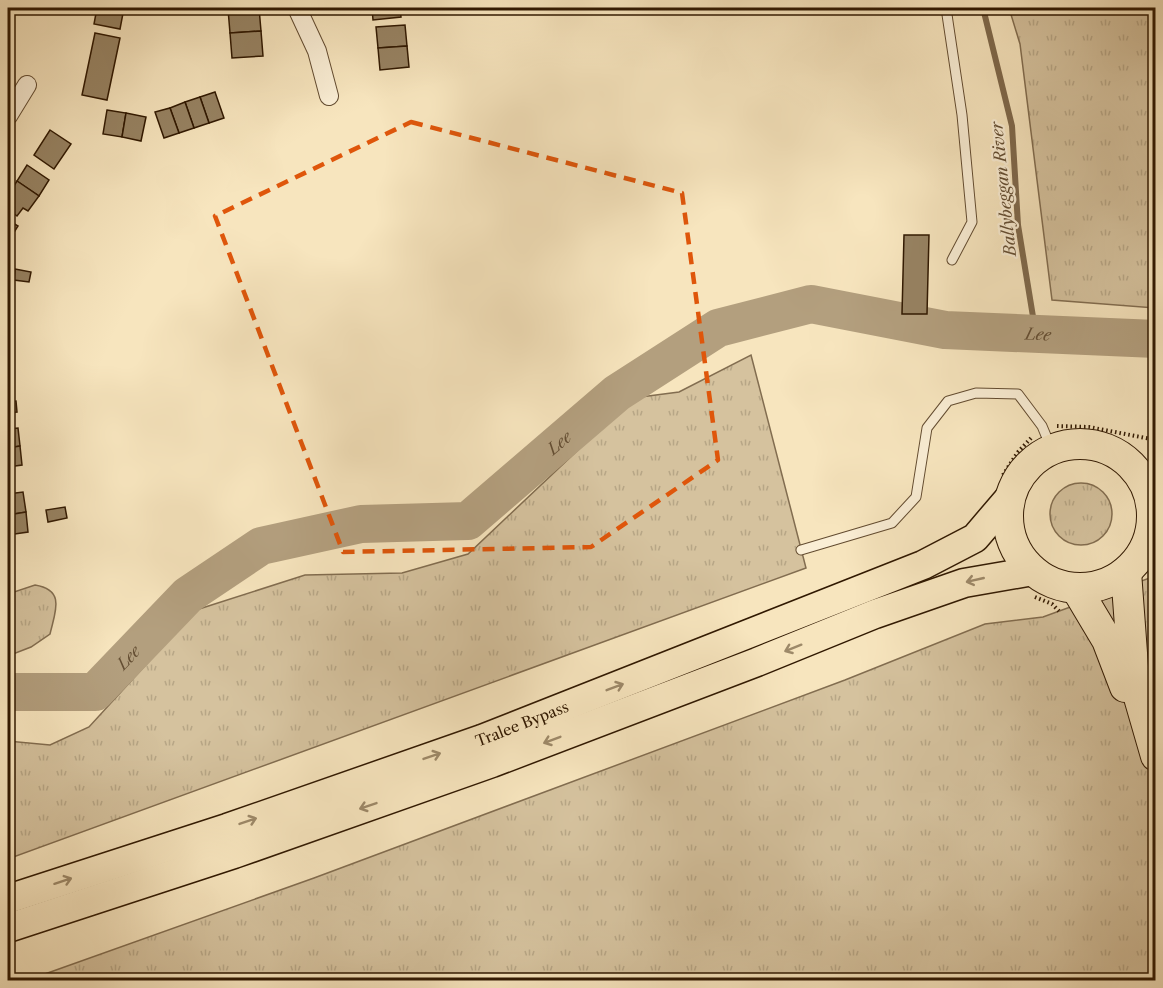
<svg xmlns="http://www.w3.org/2000/svg" width="1163" height="988" font-family="'Libre Caslon Text',serif">
<style>
.grass{fill:url(#grass-tufts);stroke:#826d50;stroke-width:1.5}
.lines{fill:none;stroke-linecap:round;stroke-linejoin:round}
.stream{stroke:#7f694c;stroke-width:6}
.river{stroke:#b39f7e;stroke-width:38}
.building{fill:#978363;stroke:#301801;stroke-width:1.5}
.service-casing{stroke:#624b30;stroke-width:11}
.minor-casing{stroke:#624b30;stroke-width:20}
.primary-casing{stroke:#301801;stroke-width:31}
.trunk-casing{stroke:#301801;stroke-width:32}
.path{stroke:#301801;stroke-width:4;stroke-dasharray:1.5 3;stroke-linecap:butt}
.service{stroke:#faeed5;stroke-width:9}
.minor{stroke:#faeed5;stroke-width:18}
.primary{stroke:#f7e5be;stroke-width:28}
.trunk{stroke:#f7e5be;stroke-width:30}
.oneway{stroke:#9d8969}
.marked{fill:none;stroke:#df560b;stroke-width:4.5;stroke-dasharray:12 8;stroke-linejoin:round}
.labels{text-anchor:middle;dominant-baseline:central;stroke-width:4.5;stroke-linejoin:round;paint-order:stroke}
.street-label{font-size:15px;fill:#301801;stroke:#faeed5}
.water-label{font-size:16px;font-style:italic;fill:#644e33;stroke:#faeed5}
</style>
<defs>
<pattern id="grass-tufts" width="24" height="20" patternUnits="userSpaceOnUse" patternTransform="scale(1.5)"><rect width="24" height="20" fill="#d5c29e"/><path d="M3 7l-1-3M5 7V3M7 7l1-3M15 17l-1-3M17 17v-4M19 17l1-3" fill="none" stroke="#b7a686"/></pattern>
</defs>
<rect width="100%" height="100%" fill="#f7e5be"/>
<filter id="stains"><feTurbulence type="fractalNoise" baseFrequency=".00333" numOctaves="4"/><feColorMatrix values="0 0 0 0 .2 0 0 0 0 .09 0 0 0 0 .02 0 0 0 .5 -.17"/></filter>
<radialGradient id="worn" r=".72"><stop offset=".6" stop-color="#630" stop-opacity="0"/><stop offset="1" stop-color="#630" stop-opacity=".3"/></radialGradient>
<g class="grass">
<polygon points="1009,8 1155,8 1155,308 1052,300 1020,44"/>
<polygon points="751,355 806,568 8,859 8,741 50,745 89,727 196,610 305,575 402,573 468,554 633,398 679,392"/>
<circle cx="1081" cy="514" r="31"/>
<polygon points="1155,576 1155,980 28,980 314,878 845,680 985,624 1043,617"/>
<path d="M35,585c31,5 20,27 15,49l-19,13 -23,9v-62z"/>
</g>
<g class="lines">
<polyline class="stream" points="983,8 1012,126 1018,225 1036,335"/>
<path class="river" id="s1" d="M8,692h87l93,-97 73,-49 100,-22 107,-3 149,-128 101,-65 93,-24 134,26 211,9"/>
</g>
<g class="building">
<polygon points="97,8 124,8 120,29 94,24"/>
<polygon points="259,8 261,31 230,33 228,9"/>
<polygon points="372,8 400,8 401,17 373,20"/>
<polygon points="405,25 407,46 378,48 376,27"/>
<polygon points="261,31 263,56 232,58 230,33"/>
<polygon points="95,33 120,38 107,100 82,95"/>
<polygon points="407,46 409,67 380,70 378,48"/>
<polygon points="215,92 224,118 209,123 200,97"/>
<polygon points="200,97 209,123 194,128 185,102"/>
<polygon points="185,102 194,128 179,133 170,108"/>
<polygon points="170,108 179,133 164,138 155,112"/>
<polygon points="107,110 126,113 122,137 103,134"/>
<polygon points="126,113 146,117 141,141 122,137"/>
<polygon points="50,130 71,144 54,169 34,155"/>
<polygon points="27,165 49,180 39,196 17,181"/>
<polygon points="17,181 39,196 28,211 23,208 17,216 8,209 11,200 8,198 8,195"/>
<polygon points="8,220 18,226 8,242"/>
<polygon points="904,235 929,235 927,314 902,314"/>
<polygon points="15,269 31,272 29,282 14,280"/>
<polygon points="11,363 12,382 8,382 8,364"/>
<polygon points="8,382 12,382 14,401 8,402"/>
<polygon points="16,401 17,412 8,413 8,402"/>
<polygon points="18,428 20,446 8,448 8,429"/>
<polygon points="20,446 22,465 8,467 8,448"/>
<polygon points="23,492 26,512 8,515 8,494"/>
<polygon points="65,507 67,518 48,522 46,510"/>
<polygon points="26,512 28,532 8,535 8,515"/>
</g>
<g class="lines">
<defs>
<g id="service">
<polyline points="946,8 962,115 972,222 952,260"/>
<polyline points="801,550 892,523 916,497 927,428 948,401 976,393 1018,394 1042,426 1052,450"/>
</g>
<g id="minor">
<polyline points="297,8 317,51 329,96"/>
<polyline points="8,116 27,85"/>
</g>
<g id="primary">
<path id="s2" d="M8,899l219,-71 255,-89 441,-174 52,-27 35,-41"/>
<polyline points="8,928 234,854 492,763 757,662 875,614 964,583 1033,571"/>
</g>
<g id="trunk">
<circle cx="1080" cy="516" r="72"/>
<polyline points="1126,572 1134,680 1156,756"/>
<polyline points="1076,588 1107,640 1125,687"/>
</g>
</defs>
<use href="#service" class="service-casing"/>
<use href="#minor" class="minor-casing"/>
<use href="#primary" class="primary-casing"/>
<use href="#trunk" class="trunk-casing"/>
<g class="path">
<polyline points="1057,426 1089,427 1156,440"/>
<polyline points="1003,475 1018,452 1033,436"/>
<polyline points="1151,568 1156,558"/>
<polyline points="1035,597 1052,604 1059,611"/>
<polyline points="1156,924 1151,931 1156,964"/>
</g>
<use href="#service" class="service"/>
<use href="#minor" class="minor"/>
<use href="#primary" class="primary"/>
<use href="#trunk" class="trunk"/>
</g>
<defs><path id="oneway-shaft" d="M-6 0H5M1.5-3L5.5 0L1.5 3" fill="none" stroke-width="1.6" stroke-linecap="round" stroke-linejoin="round" transform="scale(1.5)"/></defs>
<g class="oneway">
<use href="#oneway-shaft" transform="translate(975 580) rotate(167)"/>
<use href="#oneway-shaft" transform="translate(793 648) rotate(158)"/>
<use href="#oneway-shaft" transform="translate(615 687) rotate(-21)"/>
<use href="#oneway-shaft" transform="translate(552 740) rotate(159)"/>
<use href="#oneway-shaft" transform="translate(432 756) rotate(-19)"/>
<use href="#oneway-shaft" transform="translate(368 806) rotate(161)"/>
<use href="#oneway-shaft" transform="translate(248 821) rotate(-19)"/>
<use href="#oneway-shaft" transform="translate(63 881) rotate(-18)"/>
</g>
<path class="marked" d="M411,122l271,71 36,267 -127,87 -248,5 -128,-336z"/>
<g class="labels">
<g class="street-label">
<text stroke="none"><textPath href="#s2" startOffset="543">Tralee Bypass</textPath></text>
</g>
<g class="water-label">
<text transform="translate(1003 189) rotate(-96)">Ballybeggan River</text>
<text stroke="none"><textPath href="#s1" startOffset="1161">Lee</textPath></text>
<text stroke="none"><textPath href="#s1" startOffset="639">Lee</textPath></text>
<text stroke="none"><textPath href="#s1" startOffset="135">Lee</textPath></text>
</g>
</g>
<rect width="1163" height="988" fill="none" stroke="#f7e5be" stroke-width="30"/>
<rect x="9" y="9" width="1145" height="970" fill="none" stroke="#301801" stroke-width="3"/>
<rect x="15" y="15" width="1133" height="958" fill="none" stroke="#301801" stroke-width="1.5"/>
<rect width="100%" height="100%" filter="url(#stains)"/>
<rect width="100%" height="100%" fill="url(#worn)"/>
</svg>
